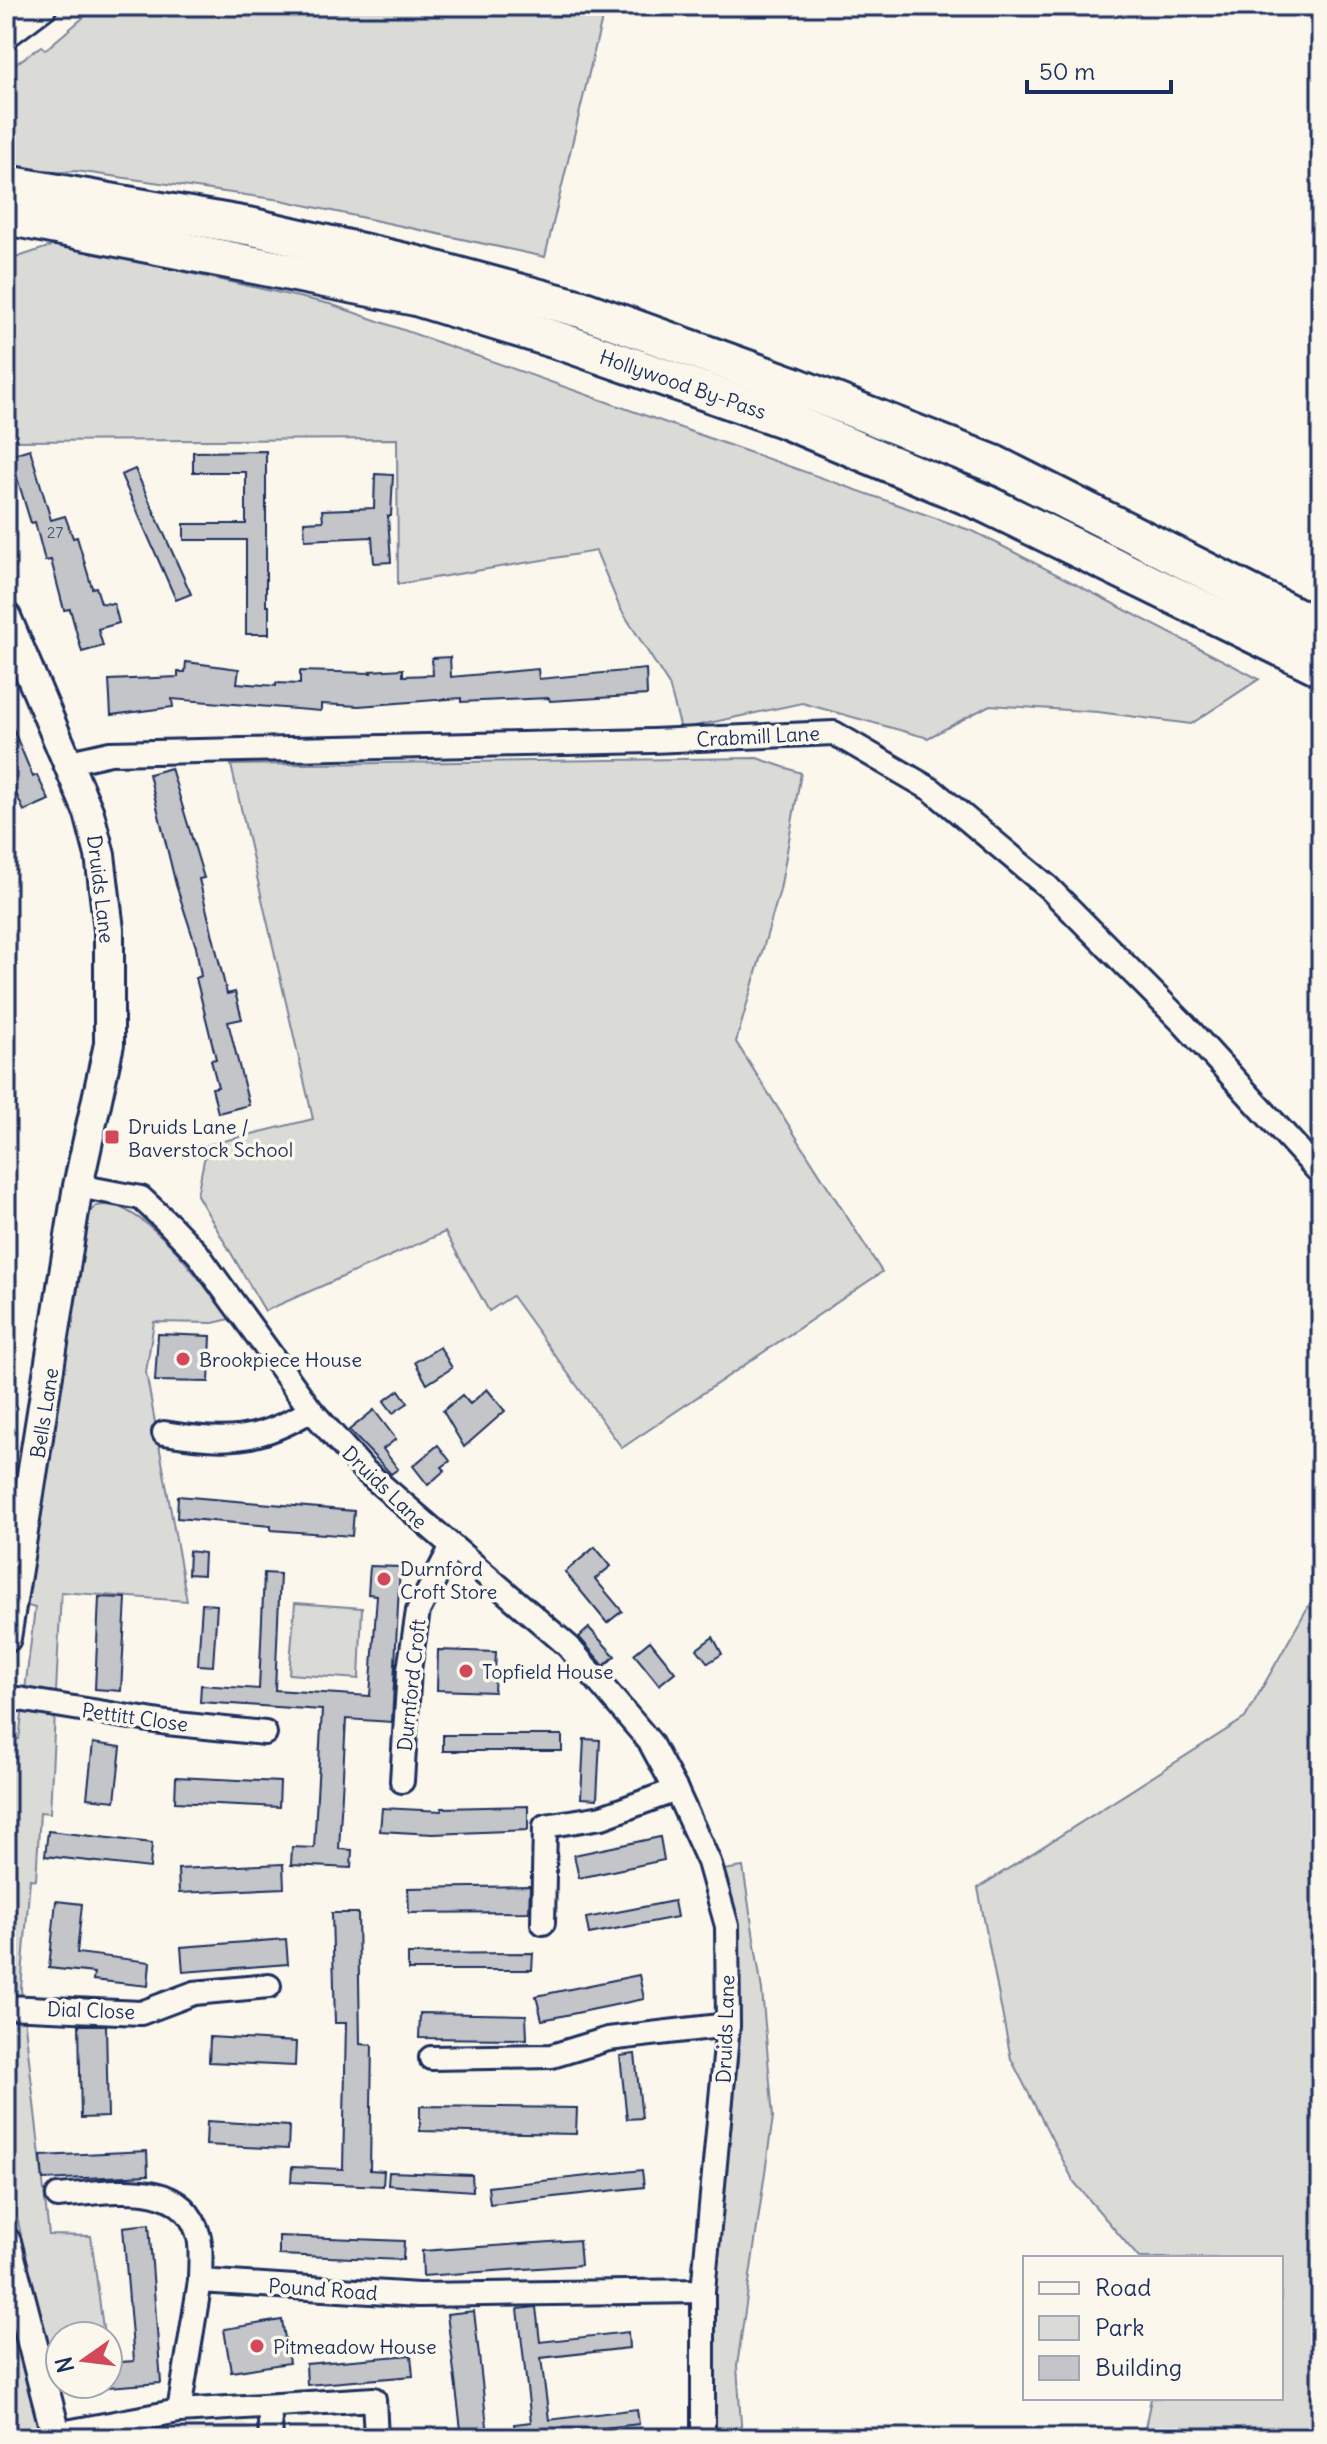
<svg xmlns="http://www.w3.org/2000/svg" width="1327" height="2444" font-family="Delius,sans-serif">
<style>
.built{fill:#eae8e2}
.green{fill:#dadad7;stroke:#7a849a;stroke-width:2}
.building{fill:#c3c5c9;stroke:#1b2f5e;stroke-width:2}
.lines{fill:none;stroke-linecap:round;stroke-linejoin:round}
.minor-casing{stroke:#1b2f5e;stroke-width:28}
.tertiary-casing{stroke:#1b2f5e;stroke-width:34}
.trunk-casing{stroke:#1b2f5e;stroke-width:42}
.minor{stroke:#fbf7ec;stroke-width:22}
.tertiary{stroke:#fbf7ec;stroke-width:28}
.trunk{stroke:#fbf7ec;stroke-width:36}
.poi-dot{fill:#d1495b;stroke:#fbf7ec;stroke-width:3}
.labels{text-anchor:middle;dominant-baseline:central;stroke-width:7;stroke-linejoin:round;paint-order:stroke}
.number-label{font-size:16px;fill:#455479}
.street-label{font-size:20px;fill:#1b2f5e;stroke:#fbf7ec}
.poi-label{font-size:20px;fill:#1b2f5e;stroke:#fbf7ec;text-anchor:start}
</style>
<rect width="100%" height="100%" fill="#fbf7ec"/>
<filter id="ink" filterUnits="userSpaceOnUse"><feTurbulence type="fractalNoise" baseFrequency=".0125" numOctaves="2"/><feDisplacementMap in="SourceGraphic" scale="16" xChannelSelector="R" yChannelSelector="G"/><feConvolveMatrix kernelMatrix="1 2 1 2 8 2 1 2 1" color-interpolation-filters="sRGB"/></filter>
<g filter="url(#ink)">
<polygon class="built" points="245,2422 255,2438 105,2438"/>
<g class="green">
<polygon points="97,6 605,6 545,257 281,200 76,171 27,175 6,168 6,71 41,46 45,50"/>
<polygon points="57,244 330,304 975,532 1259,679 1191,724 1098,712 990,705 928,738 802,703 681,729 669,685 620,608 596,551 398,584 397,439 6,441 6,261"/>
<polygon points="757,758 801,773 780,890 736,1042 882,1272 622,1448 512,1296 489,1311 445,1232 265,1311 197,1195 207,1145 313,1119 231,765"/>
<path d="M113,1204c51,21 83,72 117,115l-17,4 -59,-1 -8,50 41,229 -126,-9 -11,221 -10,-1 -4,68 -6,-1 -9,110 28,246 42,1 13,100h-44v15l-15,3 -28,-138 -11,-99v-377l13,-1 16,-131 -14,-4 63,-386 12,-12z"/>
<polygon points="1321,1584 1321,2438 1143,2438 1151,2398 1281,2398 1281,2258 1139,2258 1074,2182 1011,2059 978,1888 1245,1718"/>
<polygon points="295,1603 362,1608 359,1679 289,1674"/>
<path d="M743,1867l19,123 11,127 -36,249 5,72h-30c-12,-141 23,-283 28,-424 1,-45 -12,-99 -17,-144z"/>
<polygon points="15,2319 47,2438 6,2438 6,2321"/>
</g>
<g class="building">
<polygon points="30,449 51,520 65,516 73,538 77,537 92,588 96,587 101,603 114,604 119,623 98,629 103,646 82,652 70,609 64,610 51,560 45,561 35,522 31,523 10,455"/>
<polygon points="266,451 266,606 269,606 269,634 246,634 246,540 184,540 184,524 246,524 246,472 193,472 193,452"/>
<polygon points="135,469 191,594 176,600 121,475"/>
<polygon points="375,474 393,475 391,516 388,516 391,562 374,563 372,537 305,540 304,522 323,521 322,510 374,508"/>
<polygon points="450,657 451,677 538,669 539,679 646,669 647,695 550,701 549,698 461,702 461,698 359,706 321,704 321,711 172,699 173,707 111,715 109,680 178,677 178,672 185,672 186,662 239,669 237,683 276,686 276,683 300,684 300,671 371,673 370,671 403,669 403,676 433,675 432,658"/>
<polygon points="6,712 33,777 37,775 49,800 24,811 6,772"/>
<polygon points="171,768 204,878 199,879 227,994 235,992 242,1019 228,1022 249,1105 218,1113 212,1088 218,1087 211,1060 216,1059 196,978 201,976 196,947 176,885 149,774"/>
<polygon points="158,1334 211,1336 209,1382 155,1381"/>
<polygon points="440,1347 452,1368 427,1384 415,1362"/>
<polygon points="487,1389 505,1411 464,1447 443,1411 462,1395 470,1404"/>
<polygon points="399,1390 408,1403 393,1413 384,1401"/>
<polygon points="374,1410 396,1439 383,1449 398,1469 391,1474 349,1430"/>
<polygon points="438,1445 450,1461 442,1467 445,1470 428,1485 413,1466"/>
<polygon points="178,1496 354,1511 352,1536 271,1530 271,1526 177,1518"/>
<polygon points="595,1547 611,1566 595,1579 622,1611 607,1623 565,1572"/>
<polygon points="189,1551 204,1553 203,1575 188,1574"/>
<polygon points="370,1566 400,1567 392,1722 346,1719 339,1849 352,1850 351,1868 291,1865 292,1847 314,1848 322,1710 200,1702 201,1685 259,1689 264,1573 280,1574 275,1690 370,1696 377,1595 368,1594"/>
<polygon points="99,1597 126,1598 121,1691 95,1689"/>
<polygon points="202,1604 217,1605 213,1666 198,1665"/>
<polygon points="589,1628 615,1656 604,1666 579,1637"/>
<polygon points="713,1637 722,1654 708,1663 697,1649"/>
<polygon points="650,1641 675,1672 659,1685 634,1654"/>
<polygon points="438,1650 496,1652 494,1692 437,1690"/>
<rect x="443" y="1735" width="119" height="16"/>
<polygon points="584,1739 600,1740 597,1799 581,1798"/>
<polygon points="93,1743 121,1747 115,1801 87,1798"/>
<polygon points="176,1777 280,1782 279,1807 175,1802"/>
<polygon points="528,1806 528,1830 433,1834 380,1831 382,1808 442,1811 442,1808"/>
<polygon points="48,1831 152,1843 150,1868 45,1856"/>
<polygon points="660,1837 664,1860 579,1878 574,1855"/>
<polygon points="283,1864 284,1888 179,1893 178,1869"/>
<polygon points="530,1886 529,1912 409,1913 408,1888"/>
<polygon points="56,1901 82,1904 77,1953 150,1962 148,1986 93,1980 94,1973 49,1968"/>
<polygon points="674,1901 677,1917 589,1934 586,1918"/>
<polygon points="332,1913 358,1913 360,2044 372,2045 370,2170 384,2171 383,2186 291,2182 292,2167 343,2169 346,2023 335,2023"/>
<polygon points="286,1939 288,1964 183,1972 181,1947"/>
<polygon points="533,1953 532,1970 408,1970 408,1954"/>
<polygon points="639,1975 644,1999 542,2020 536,1996"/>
<polygon points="420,2013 526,2015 527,2039 419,2038"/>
<polygon points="79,2025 106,2025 108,2117 81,2118"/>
<polygon points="210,2037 296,2042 295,2066 209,2062"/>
<polygon points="635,2054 642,2118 627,2119 620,2056"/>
<polygon points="420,2106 577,2108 576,2134 420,2131"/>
<polygon points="207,2121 289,2126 288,2149 206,2145"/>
<polygon points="147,2151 148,2175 43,2180 41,2156"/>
<polygon points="642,2170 644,2187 490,2204 488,2187"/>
<polygon points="389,2172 472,2175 473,2191 388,2185"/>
<polygon points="149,2224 161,2383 108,2387 108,2363 134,2361 123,2227"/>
<polygon points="279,2236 404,2241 403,2260 279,2255"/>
<polygon points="579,2240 581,2265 423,2276 422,2251"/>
<polygon points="536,2307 540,2342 628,2332 629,2348 541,2358 549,2420 637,2409 639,2424 516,2438 514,2424 531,2422 518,2309"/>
<polygon points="474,2311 488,2435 462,2438 447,2314"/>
<polygon points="282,2320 289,2363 231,2372 224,2329"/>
<polygon points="411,2355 413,2376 307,2385 306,2364"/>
</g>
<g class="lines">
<defs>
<g id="minor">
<polyline points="70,762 110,753 652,741 834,733 932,790 1048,887 1184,1024 1321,1174"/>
<polyline points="78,1186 141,1198 169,1224 198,1254 311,1410 364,1470 568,1646 650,1742 676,1790 709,1862 727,1926 728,2025 703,2291 703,2438"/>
<path d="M164,1433c60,10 94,10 147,-23"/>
<polyline points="6,1697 167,1723 265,1733"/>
<polyline points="402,1781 409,1670 418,1611 451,1548"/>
<polyline points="543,1923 545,1826 602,1817 676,1790"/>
<polyline points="6,2007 141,2013 194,1993 269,1986"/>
<polyline points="431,2058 552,2056 608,2039 728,2025"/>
<path d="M58,2196c49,-3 125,-22 141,41 3,13 1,30 1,44"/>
<polyline points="269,2406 271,2438"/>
<polyline points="179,2411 374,2399 376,2438"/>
<polyline points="56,2434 179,2411 200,2281 418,2295 703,2291"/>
</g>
<g id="tertiary">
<polyline points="6,33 42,6"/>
<polyline points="6,617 89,813 100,855 109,930 109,1044 78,1186 6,1638"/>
<polyline points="6,2242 57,2438"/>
</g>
<g id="trunk">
<polyline points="6,184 253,227 414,264 581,309 795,386 994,464 1321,629"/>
<polyline points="6,216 416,297 566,343 783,419 984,503 1321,667"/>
</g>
</defs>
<use href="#minor" class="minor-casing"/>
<use href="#tertiary" class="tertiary-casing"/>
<use href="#trunk" class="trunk-casing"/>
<use href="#minor" class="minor"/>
<use href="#tertiary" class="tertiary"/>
<use href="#trunk" class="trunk"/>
</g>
</g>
<g class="poi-dot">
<rect x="104" y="1129" width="16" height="16" rx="4"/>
<circle cx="183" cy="1359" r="8"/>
<circle cx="384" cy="1579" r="8"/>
<circle cx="466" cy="1671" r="8"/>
<circle cx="257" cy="2346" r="8"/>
</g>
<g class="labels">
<g class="number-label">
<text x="55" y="532">27</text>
</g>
<g class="street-label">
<text transform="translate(683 384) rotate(19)">Hollywood By-Pass</text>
<text transform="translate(758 736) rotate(-3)">Crabmill Lane</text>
<text transform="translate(101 889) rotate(83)">Druids Lane</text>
<text transform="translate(44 1413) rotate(-81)">Bells Lane</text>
<text transform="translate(385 1487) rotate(44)">Druids Lane</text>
<text transform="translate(411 1685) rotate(-84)">Durnford Croft</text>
<text transform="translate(135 1717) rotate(8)">Pettitt Close</text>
<text transform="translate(91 2010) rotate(2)">Dial Close</text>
<text transform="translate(725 2029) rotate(-88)">Druids Lane</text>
<text transform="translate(323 2289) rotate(4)">Pound Road</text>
</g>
<g class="poi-label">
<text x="128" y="1126">Druids Lane /<tspan x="128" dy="23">Baverstock School</tspan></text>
<text x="199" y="1359">Brookpiece House</text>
<text x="400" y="1568">Durnford<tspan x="400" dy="23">Croft Store</tspan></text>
<text x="482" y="1671">Topfield House</text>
<text x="273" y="2346">Pitmeadow House</text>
</g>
</g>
<rect width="1327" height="2444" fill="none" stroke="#fbf7ec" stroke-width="32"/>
<rect x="16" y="16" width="1295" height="2412" fill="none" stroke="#1b2f5e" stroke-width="3" filter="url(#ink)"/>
<rect x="1023" y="2256" width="260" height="144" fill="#fbf7ec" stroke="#a1a7b3" stroke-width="2"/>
<rect x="1039" y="2282" width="40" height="12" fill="#fbf7ec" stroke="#a1a7b3" stroke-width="2"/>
<text x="1095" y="2296" font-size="24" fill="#1b2f5e">Road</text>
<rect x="1039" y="2316" width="40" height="24" fill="#dadad7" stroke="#a1a7b3" stroke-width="2"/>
<text x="1095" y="2336" font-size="24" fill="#1b2f5e">Park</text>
<rect x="1039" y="2356" width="40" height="24" fill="#c3c5c9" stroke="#a1a7b3" stroke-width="2"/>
<text x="1095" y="2376" font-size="24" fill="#1b2f5e">Building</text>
<g transform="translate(84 2360) rotate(256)"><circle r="38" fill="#fbf7ec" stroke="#a1a7b3" stroke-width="2"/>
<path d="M0-6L14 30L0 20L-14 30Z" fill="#d1495b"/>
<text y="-12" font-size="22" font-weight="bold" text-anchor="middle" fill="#1b2f5e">N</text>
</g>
<path d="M1027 80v12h144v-12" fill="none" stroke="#1b2f5e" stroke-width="4"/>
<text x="1039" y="80" font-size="24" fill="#1b2f5e" stroke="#fbf7ec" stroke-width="6" paint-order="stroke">50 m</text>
</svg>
